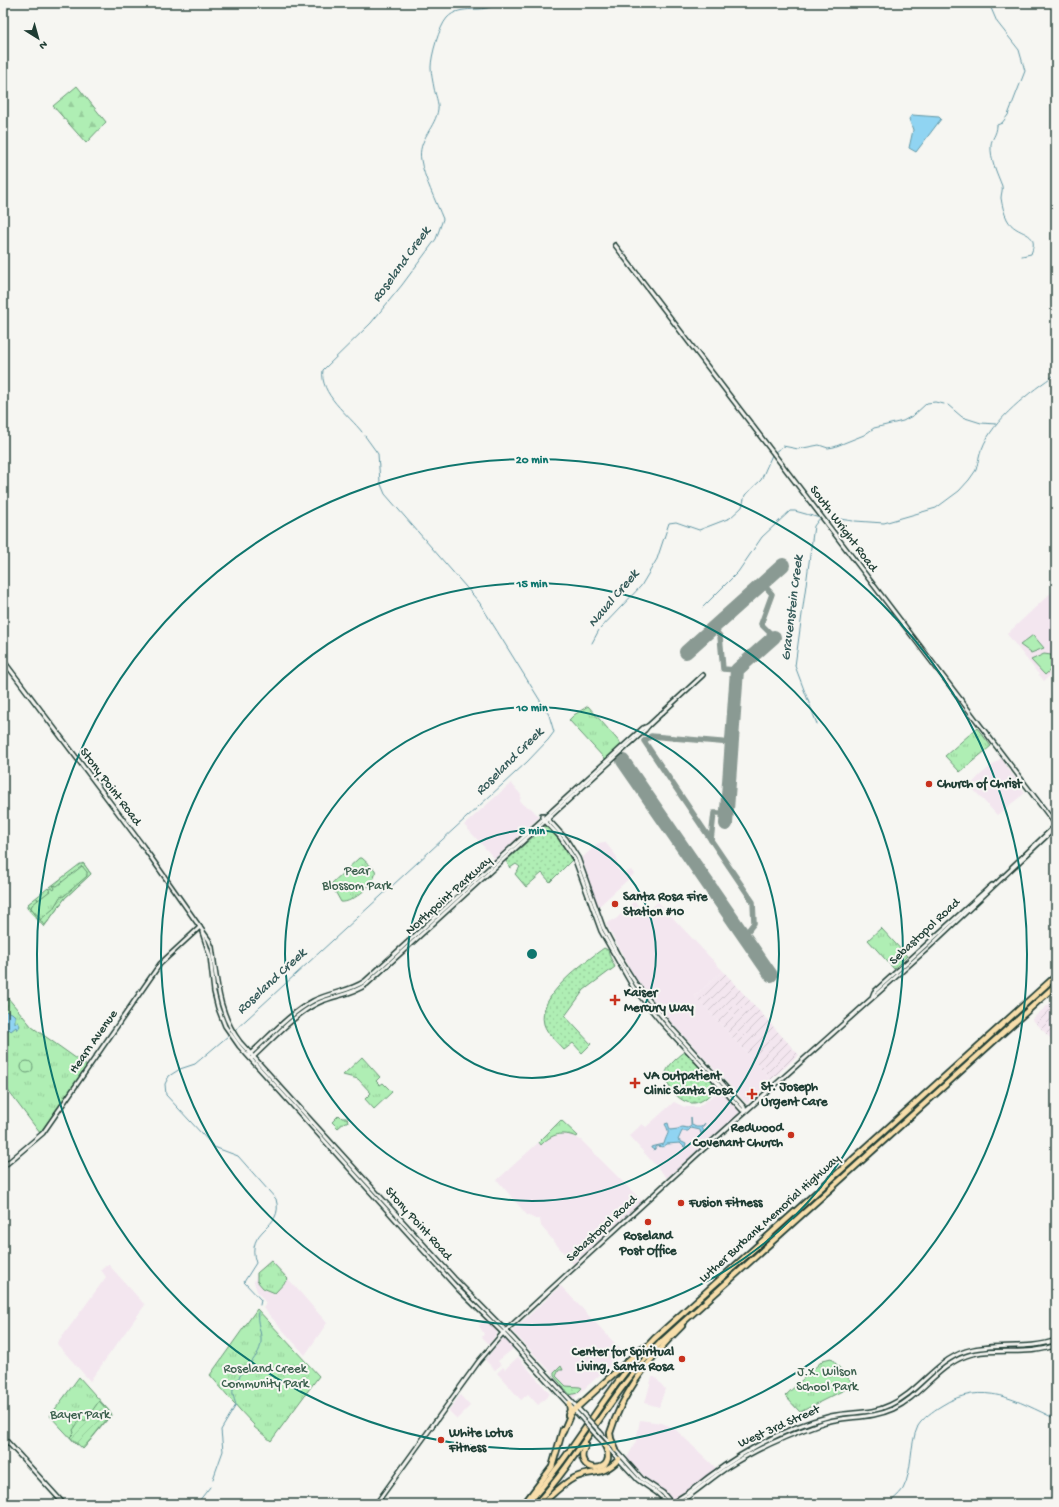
<svg xmlns="http://www.w3.org/2000/svg" width="1059" height="1507" font-family="'Gochi Hand',sans-serif">
<style>
.built{fill:#f3e6ef}
.industrial{fill:url(#industrial-furrows)}
.grass{fill:url(#grass-dots);stroke:#679674}
.forest{fill:url(#forest-firs);stroke:#679674}
.park{fill:url(#park-tufts);stroke:#679674}
.garden{fill:url(#garden-furrows);stroke:#679674}
.pitch{fill:#afeeb4;stroke:#679674}
.water{fill:#90d4f2;stroke:#6398a6}
.lines{fill:none;stroke-linecap:round;stroke-linejoin:round}
.stream{stroke:#6398a6;stroke-width:1}
.taxiway{stroke:#8a9a93;stroke-width:5.5}
.runway{stroke:#8a9a93;stroke-width:14}
.secondary-casing{stroke:#1f3d34;stroke-width:6}
.highway-casing{stroke:#1f3d34;stroke-width:8}
.secondary{stroke:#f6f6f2;stroke-width:3}
.highway{stroke:#f8deab;stroke-width:4.5}
.secondary-bridge-casing{stroke:#1f3d34;stroke-width:6;stroke-linecap:butt}
.secondary-bridge{stroke:#f6f6f2;stroke-width:3}
.ring{fill:none;stroke:#0f766e;stroke-width:2}
.poi-dot{fill:#c8321e;stroke:#f6f6f2;stroke-width:1.5}
.labels{text-anchor:middle;dominant-baseline:central;stroke-width:4;stroke-linejoin:round;paint-order:stroke}
.street-label{font-size:13px;fill:#1f3d34;stroke:#f6f6f2}
.poi-label{font-size:13px;font-weight:bold;fill:#1f3d34;stroke:#f6f6f2;text-anchor:start}
.park-label{font-size:13px;fill:#3c604e;stroke:#f6f6f2}
.water-label{font-size:14px;font-style:italic;fill:#365b5a;stroke:#f6f6f2}
.centre{fill:#0f766e;stroke:#f6f6f2;stroke-width:2}
.ring-label{font-size:12px;text-anchor:middle;font-weight:bold;fill:#0f766e;stroke:#f6f6f2;stroke-width:4;stroke-linejoin:round;paint-order:stroke}
</style>
<defs>
<pattern id="industrial-furrows" width="10" height="10" patternUnits="userSpaceOnUse"><rect width="10" height="10" fill="#f3e6ef"/><path d="M-1 1l2-2M0 10L10 0M9 11l2-2" fill="none" stroke="#d0c6ce"/></pattern>
<pattern id="grass-dots" width="8" height="8" patternUnits="userSpaceOnUse"><rect width="8" height="8" fill="#afeeb4"/><path d="M2 2h.1M6 6h.1" fill="none" stroke="#96cd9b" stroke-width="1.8" stroke-linecap="round"/></pattern>
<pattern id="forest-firs" width="22" height="20" patternUnits="userSpaceOnUse"><rect width="22" height="20" fill="#afeeb4"/><path d="M5 1l3.5 6h-7zM16 11l3.5 6h-7z" fill="#96cd9b"/></pattern>
<pattern id="park-tufts" width="24" height="20" patternUnits="userSpaceOnUse"><rect width="24" height="20" fill="#afeeb4"/><path d="M3 7l-1-3M5 7V3M7 7l1-3M15 17l-1-3M17 17v-4M19 17l1-3" fill="none" stroke="#96cd9b"/></pattern>
<pattern id="garden-furrows" width="10" height="10" patternUnits="userSpaceOnUse"><rect width="10" height="10" fill="#afeeb4"/><path d="M-1 1l2-2M0 10L10 0M9 11l2-2" fill="none" stroke="#96cd9b"/></pattern>
</defs>
<rect width="100%" height="100%" fill="#f6f6f2"/>
<filter id="ink" filterUnits="userSpaceOnUse"><feTurbulence type="fractalNoise" baseFrequency=".025" numOctaves="2"/><feDisplacementMap in="SourceGraphic" scale="8" xChannelSelector="R" yChannelSelector="G"/><feConvolveMatrix kernelMatrix="1 2 1 2 8 2 1 2 1" color-interpolation-filters="sRGB"/></filter>
<g filter="url(#ink)">
<g class="built">
<polygon points="1056,588 1056,670 1044,681 1007,634"/>
<polygon points="1001,758 1025,793 997,815 970,786 979,776"/>
<polygon points="511,783 521,795 520,801 523,805 531,808 539,817 495,859 464,825"/>
<polygon points="605,842 617,857 617,868 622,874 631,870 634,874 598,907 582,858 598,843"/>
<polygon points="634,901 646,913 658,902 723,971 695,996 771,1080 747,1104 672,1023 634,976 606,923 616,919"/>
<polygon points="719,1091 723,1091 739,1109 740,1112 667,1178 629,1136 642,1124 646,1127 674,1102 685,1107 698,1107"/>
<polygon points="562,1133 569,1134 581,1140 642,1201 573,1264 541,1226 540,1219 535,1219 527,1215 497,1180 539,1142 541,1145 551,1137"/>
<polygon points="271,1259 327,1323 305,1355 263,1308 266,1303 257,1291 254,1282 257,1273"/>
<polygon points="108,1264 145,1305 90,1381 57,1344 106,1277 101,1270"/>
<polygon points="561,1286 624,1353 573,1399 553,1374 512,1331"/>
<polygon points="484,1319 497,1331 497,1334 489,1344 482,1337 484,1334 479,1326"/>
<polygon points="502,1339 506,1339 514,1348 498,1361 501,1365 495,1370 485,1360"/>
<polygon points="518,1357 550,1394 538,1405 528,1394 521,1400 497,1373 503,1367 505,1369"/>
<polygon points="652,1377 655,1377 665,1389 659,1407 645,1403"/>
<polygon points="460,1395 470,1406 457,1419 449,1411"/>
<polygon points="640,1420 662,1423 674,1428 716,1468 688,1491 673,1500 661,1488 646,1478 627,1458 636,1441"/>
</g>
<g class="industrial">
<polygon points="723,971 799,1055 771,1080 695,996"/>
<polygon points="1056,998 1056,1044 1032,1019"/>
</g>
<g class="grass">
<polygon points="545,826 562,842 572,860 550,882 542,873 526,887 515,874 520,867 516,864 510,868 506,861"/>
<path d="M604,948l4,2 2,7 5,10 -31,23 -19,26 26,28 -9,9 -9,-10 -9,7c-7,-8 -17,-16 -20,-26 -8,-28 41,-62 60,-76z"/>
<path d="M686,1052l31,34c-13,18 -27,24 -43,7 -12,-14 -11,-22 2,-34 4,-3 6,-6 10,-7z"/>
<polygon points="561,1366 563,1370 559,1370 556,1376 566,1386 580,1387 582,1388 577,1393 570,1395 554,1376 554,1373"/>
</g>
<polygon class="forest" points="77,86 106,122 86,143 53,106"/>
<g class="park">
<polygon points="588,706 622,745 607,759 604,758 569,720 574,715"/>
<polygon points="977,728 991,746 960,772 945,756"/>
<path d="M359,858h3l13,12c4,11 -23,34 -34,32l-10,-18z"/>
<polygon points="83,863 91,874 65,898 44,927 27,908 27,905"/>
<polygon points="881,928 907,956 894,969 868,940"/>
<polygon points="8,998 32,1027 87,1066 40,1133 3,1084 3,1001"/>
<polygon points="362,1057 380,1077 376,1081 380,1085 383,1083 392,1092 374,1109 365,1099 371,1093 358,1079 343,1075"/>
<polygon points="339,1115 342,1118 347,1118 348,1122 345,1122 338,1128 332,1122"/>
<path d="M561,1120l17,16 -2,1c-13,-6 -25,-3 -35,8l-2,-3z"/>
<polygon points="271,1261 288,1279 275,1293 263,1288 257,1281 257,1273"/>
<path d="M257,1309l62,67 -48,65 -17,-14v-2c-16,-16 -29,-33 -44,-50z"/>
<polygon points="831,1358 854,1385 800,1412 785,1396 823,1360"/>
<polygon points="79,1377 112,1414 83,1449 79,1444 77,1445 50,1416"/>
</g>
<g class="garden">
<polygon points="80,864 84,864 91,874 65,898 46,924 44,925 40,920 53,909 60,897 64,896 87,876 87,872 82,866 57,886 53,885 55,888 54,890 50,887"/>
<polygon points="48,888 50,891 38,900 37,898 38,900 32,905 31,908 40,918 39,920 28,904"/>
<polygon points="99,1401 111,1414 83,1449 70,1437 74,1433 73,1430 80,1420 82,1419 85,1421"/>
</g>
<g class="pitch">
<polygon points="1033,635 1044,648 1031,653 1020,645"/>
<polygon points="1044,654 1051,655 1056,662 1056,665 1045,675 1031,660"/>
<circle cx="27" cy="1067" r="6"/>
</g>
<g class="water">
<polygon points="912,115 939,117 941,119 916,152 909,148 913,130 909,119"/>
<polygon points="5,1011 12,1013 15,1016 15,1023 18,1022 20,1026 17,1030 16,1027 11,1031 9,1029 6,1033 3,1028 3,1012 4,1013"/>
<path d="M691,1117l1,8 4,2h5l4,-4 -3,5 2,3 -3,3 -1,-4 -9,-2 -3,3h-6l-4,9 8,4 -1,4 -5,-5 -13,1 -4,3 -6,-1 -3,4 -3,-2v-1l13,-3c3,-12 7,-9 1,-20l3,-1 2,7 8,-1 4,-2 6,1 3,-2z"/>
</g>
<g class="lines">
<g class="stream">
<path d="M993,3l-2,5 6,14 22,28 6,21 -17,44 -6,8 -5,2c0,10 -6,14 -6,20 -1,14 6,28 11,41 1,4 -1,8 -1,12 1,7 3,15 6,21 9,18 34,10 24,35l-9,2"/>
<polyline points="948,405 962,417 981,423 996,424"/>
<path d="M362,432c-13,-17 -43,-38 -39,-62l48,-47 31,-38 34,-46 7,-20c-6,-15 -20,-44 -22,-59 -4,-20 15,-33 17,-51 1,-6 -3,-15 -4,-21 -1,-6 -3,-14 -3,-21 0,-11 8,-40 16,-49 14,-15 36,-3 51,-15"/>
<path d="M982,449c10,-29 49,-58 74,-75"/>
<polyline points="775,452 783,446 798,449 819,445 828,448 834,447 864,435 874,428 903,421 914,415 927,403 935,402 944,404"/>
<polyline points="824,517 828,522 833,518 853,521"/>
<polyline points="855,521 884,523 936,508 959,491 969,480 976,470 981,450"/>
<polyline points="703,607 738,572 762,537 790,511 795,511 820,518 814,526 813,533 795,666 817,724"/>
<polyline points="592,643 599,630 641,586 657,559 669,523 676,522 699,530 730,518 742,507 745,495 761,480 772,455"/>
<polyline points="235,1030 527,762 548,740 554,732 549,715 479,602 385,494 380,482 378,454 365,436"/>
<path d="M228,1036l-33,28 -15,5 -11,7 -4,8 1,11 48,52 24,9 38,43c9,31 -32,28 -20,64l-12,19 17,18 -1,5"/>
<path d="M213,1479l10,-28 -2,-21 15,-25c-1,-4 -4,-11 -3,-15 4,-18 27,-30 28,-48 1,-11 -5,-19 -3,-30"/>
<polyline points="199,1501 210,1487"/>
<path d="M888,1504c5,-5 11,-9 15,-15 10,-19 6,-44 15,-63 5,-8 15,-15 23,-20 42,-27 76,-5 115,13"/>
</g>
<g class="taxiway">
<polyline points="763,584 772,594 761,624 774,637"/>
<polyline points="713,628 720,636 723,669 737,670"/>
<polyline points="732,743 651,736 644,741 753,902 754,923 744,936"/>
<polyline points="711,840 714,813 727,813"/>
</g>
<g class="runway">
<polyline points="686,652 783,565"/>
<polyline points="623,761 771,975"/>
<polyline points="726,824 737,670 774,637"/>
</g>
<defs>
<g id="secondary">
<polyline points="615,245 1056,825"/>
<path d="M3,660l140,186 66,94 3,7c5,34 6,66 28,95l214,236 59,60 73,79"/>
<polyline points="542,815 542,818 560,837 575,860 601,931 633,987 661,1022 742,1110 745,1111"/>
<polyline points="547,818 566,839 578,858 603,927 619,957 636,984 669,1025 744,1107 745,1111"/>
<polyline points="1012,867 1054,827"/>
<polyline points="202,932 210,956 214,992 218,1008 225,1026 239,1046 459,1290 503,1333 584,1421"/>
<polyline points="872,997 874,992 992,885"/>
<path d="M249,1055c20,-18 40,-41 64,-54 17,-9 36,-9 52,-20l278,-253 5,-2"/>
<path d="M252,1058c21,-19 41,-43 66,-55 17,-8 34,-8 49,-19l278,-254 3,-4 55,-51"/>
<polyline points="3,1167 43,1133 160,964 200,927"/>
<polyline points="600,1432 642,1479 663,1493 672,1504"/>
<polyline points="597,1436 638,1480 657,1493 669,1504"/>
<polyline points="3,1437 64,1504"/>
<polyline points="376,1504 479,1361 503,1333 699,1153 927,949 1056,827"/>
<path d="M673,1504c4,-6 13,-9 19,-14 39,-32 89,-62 139,-74 20,-5 39,-1 59,-11 29,-13 45,-44 76,-54 29,-9 60,0 90,-11"/>
<path d="M677,1504c18,-11 34,-26 51,-37 28,-18 60,-32 91,-43 24,-9 50,-4 74,-15 28,-13 44,-43 73,-53 28,-10 61,1 90,-11"/>
</g>
<g id="highway">
<polyline points="568,1415 570,1410 569,1403"/>
<polyline points="563,1432 571,1413 642,1348"/>
<path d="M586,1445c-18,29 37,32 18,-1"/>
<path d="M616,1450l-5,-11 -1,-6c13,-42 41,-77 72,-107"/>
<polyline points="524,1504 552,1467 563,1429"/>
<path d="M527,1504c48,-51 78,-115 127,-165l402,-363"/>
<path d="M536,1504c46,-50 76,-113 124,-161l396,-358"/>
<path d="M542,1504c10,-9 20,-20 32,-26 18,-9 27,0 45,-19"/>
</g>
</defs>
<use href="#secondary" class="secondary-casing"/>
<use href="#highway" class="highway-casing"/>
<use href="#secondary" class="secondary"/>
<use href="#highway" class="highway"/>
<defs>
<g id="secondary-bridge">
<polyline points="586,1417 600,1432"/>
<polyline points="584,1421 597,1436"/>
</g>
</defs>
<use href="#secondary-bridge" class="secondary-bridge-casing"/>
<use href="#secondary-bridge" class="secondary-bridge"/>
</g>
</g>
<g class="ring">
<circle cx="532" cy="954" r="124"/>
<circle cx="532" cy="954" r="247"/>
<circle cx="532" cy="954" r="371"/>
<circle cx="532" cy="954" r="495"/>
</g>
<g class="poi-dot">
<circle cx="929" cy="784" r="4"/>
<circle cx="615" cy="904" r="4"/>
<path d="M613 994h4v4h4v4h-4v4h-4v-4h-4v-4h4z"/>
<path d="M633 1077h4v4h4v4h-4v4h-4v-4h-4v-4h4z"/>
<path d="M750 1088h4v4h4v4h-4v4h-4v-4h-4v-4h4z"/>
<circle cx="791" cy="1135" r="4"/>
<circle cx="681" cy="1203" r="4"/>
<circle cx="648" cy="1222" r="4"/>
<circle cx="682" cy="1359" r="4"/>
<circle cx="441" cy="1440" r="4"/>
</g>
<g class="labels">
<g class="street-label">
<text transform="translate(843 529) rotate(53)">South Wright Road</text>
<text transform="translate(110 787) rotate(53)">Stony Point Road</text>
<text transform="translate(449 896) rotate(-42)">Northpoint Parkway</text>
<text transform="translate(925 932) rotate(-43)">Sebastopol Road</text>
<text transform="translate(94 1042) rotate(-55)">Hearn Avenue</text>
<text transform="translate(770 1219) rotate(-42)">Luther Burbank Memorial Highway</text>
<text transform="translate(418 1224) rotate(48)">Stony Point Road</text>
<text transform="translate(602 1229) rotate(-43)">Sebastopol Road</text>
<text transform="translate(779 1427) rotate(-24)">West 3rd Street</text>
</g>
<g class="poi-label">
<text x="937" y="784">Church of Christ</text>
<text x="623" y="897">Santa Rosa Fire<tspan x="623" dy="15">Station #10</tspan></text>
<text x="624" y="993">Kaiser<tspan x="624" dy="15">Mercury Way</tspan></text>
<text x="644" y="1076">VA Outpatient<tspan x="644" dy="15">Clinic Santa Rosa</tspan></text>
<text x="761" y="1087">St. Joseph<tspan x="761" dy="15">Urgent Care</tspan></text>
<text x="783" y="1128" text-anchor="end">Redwood<tspan x="783" dy="15">Covenant Church</tspan></text>
<text x="689" y="1203">Fusion Fitness</text>
<text x="648" y="1236" text-anchor="middle">Roseland<tspan x="648" dy="15">Post Office</tspan></text>
<text x="674" y="1352" text-anchor="end">Center for Spiritual<tspan x="674" dy="15">Living, Santa Rosa</tspan></text>
<text x="449" y="1433">White Lotus<tspan x="449" dy="15">Fitness</tspan></text>
</g>
<g class="park-label">
<text x="357" y="871">Pear<tspan x="357" dy="15">Blossom Park</tspan></text>
<text x="265" y="1369">Roseland Creek<tspan x="265" dy="15">Community Park</tspan></text>
<text x="827" y="1372">J.X. Wilson<tspan x="827" dy="15">School Park</tspan></text>
<text x="80" y="1415">Bayer Park</text>
</g>
<g class="water-label">
<text transform="translate(402 265) rotate(-54)">Roseland Creek</text>
<text transform="translate(614 599) rotate(-50)">Naval Creek</text>
<text transform="translate(793 608) rotate(-83)">Gravenstein Creek</text>
<text transform="translate(510 762) rotate(-45)">Roseland Creek</text>
<text transform="translate(272 982) rotate(-43)">Roseland Creek</text>
</g>
</g>
<circle cx="532" cy="954" r="6" class="centre"/>
<g class="ring-label">
<text x="532" y="463">20 min</text>
<text x="532" y="587">15 min</text>
<text x="532" y="711">10 min</text>
<text x="532" y="834">5 min</text>
</g>
<rect width="1059" height="1507" fill="none" stroke="#f6f6f2" stroke-width="16"/>
<rect x="8" y="8" width="1043" height="1491" fill="none" stroke="#1f3d34" stroke-width="1.5" filter="url(#ink)"/>
<g transform="translate(38 38) rotate(143)" stroke="#f6f6f2" stroke-width="3" paint-order="stroke">
<path d="M0-3L7 15L0 10L-7 15Z" fill="#1f3d34"/>
<text y="-6" font-size="11" font-weight="bold" text-anchor="middle" fill="#1f3d34">N</text>
</g>
</svg>
